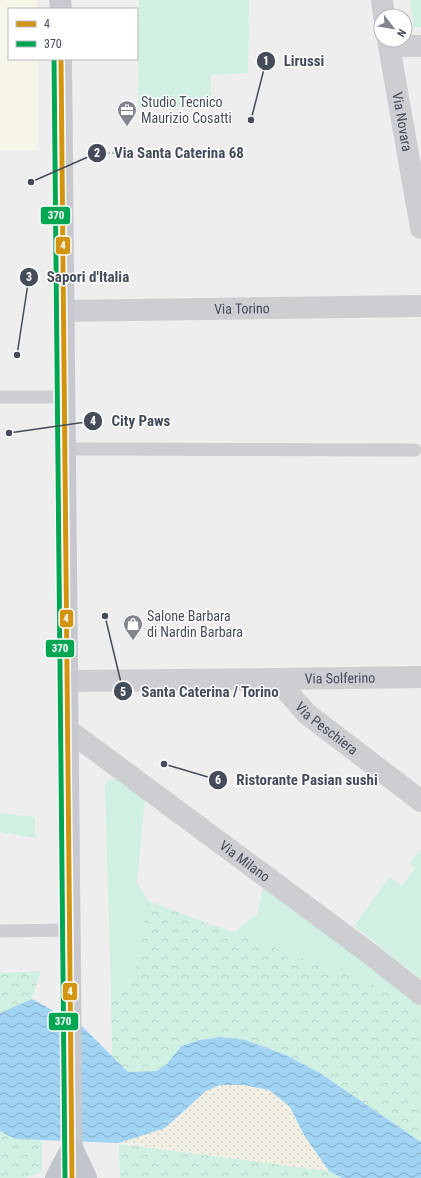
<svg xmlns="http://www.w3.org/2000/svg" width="421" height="1178" font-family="'Roboto Condensed',sans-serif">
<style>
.commercial{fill:#f7f5e8}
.green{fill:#d0f1e2}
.forest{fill:url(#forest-crowns)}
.sand{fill:url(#sand-dots)}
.water{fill:url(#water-waves)}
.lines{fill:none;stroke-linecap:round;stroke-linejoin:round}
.path{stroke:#b6c4c2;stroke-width:2.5;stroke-dasharray:3 2;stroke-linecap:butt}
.service{stroke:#ccced2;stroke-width:13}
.minor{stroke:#ccced2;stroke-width:22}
.primary{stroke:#c7c9cf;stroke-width:22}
.trunk{stroke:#c1c4cb;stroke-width:22}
.bus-1-casing{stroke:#fff;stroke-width:8}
.bus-2-casing{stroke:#fff;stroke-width:8}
.bus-1{stroke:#d39412;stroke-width:5}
.bus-2{stroke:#00a651;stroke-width:5}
.labels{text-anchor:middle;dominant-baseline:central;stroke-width:3;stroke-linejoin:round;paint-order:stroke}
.poi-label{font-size:14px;fill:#444c5c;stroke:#fff;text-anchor:start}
.street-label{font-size:14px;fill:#444c5c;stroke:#fff}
.leader{fill:none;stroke:#444c5c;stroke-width:1.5}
.callout-dot{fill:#444c5c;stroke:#fff;stroke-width:1.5}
.mark-label{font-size:12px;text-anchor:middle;font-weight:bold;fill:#fff}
.callout-label{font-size:15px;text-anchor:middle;font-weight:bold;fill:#444c5c;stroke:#fff;stroke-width:3;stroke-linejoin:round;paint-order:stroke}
.line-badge{stroke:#fff;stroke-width:1.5}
.badge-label{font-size:11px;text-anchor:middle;font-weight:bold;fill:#fff}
</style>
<defs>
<pattern id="forest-crowns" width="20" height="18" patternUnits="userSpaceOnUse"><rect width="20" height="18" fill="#d0f1e2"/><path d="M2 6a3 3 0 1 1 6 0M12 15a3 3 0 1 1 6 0" fill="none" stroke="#b4d0c4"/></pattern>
<pattern id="sand-dots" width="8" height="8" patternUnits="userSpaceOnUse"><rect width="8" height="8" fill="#f1efe4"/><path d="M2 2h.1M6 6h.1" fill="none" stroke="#d0cfc6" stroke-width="1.8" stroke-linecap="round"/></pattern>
<pattern id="water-waves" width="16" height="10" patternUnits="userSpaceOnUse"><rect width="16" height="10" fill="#a1d3f2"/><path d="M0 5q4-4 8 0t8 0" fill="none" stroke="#85adc7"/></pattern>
</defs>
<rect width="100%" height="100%" fill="#efeeee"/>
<polygon class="commercial" points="0,0 37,0 37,9 9,9 9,59 38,59 38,150 0,150"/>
<g class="green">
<polygon points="139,0 249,0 248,73 211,75 211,107 138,107"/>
<polygon points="410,0 421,0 421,27 414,27"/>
<path d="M116,778l29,20 -8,85 11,18 -15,78 -22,13 -6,-206c1,-6 5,-6 11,-8z"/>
<polygon points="0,813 35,817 35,838 0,832"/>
<polygon points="421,849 421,979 354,926 390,877 402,886 415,868 410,864"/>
<polygon points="264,884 412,999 233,933 257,914"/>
</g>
<g class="forest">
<polygon points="148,901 412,999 421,1007 421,1142 320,1073 286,1055 221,1037 200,1040 181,1046 167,1064 156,1071 128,1072 112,1056 111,992 133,979"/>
<polygon points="41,971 32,999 0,1013 0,973"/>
<polygon points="0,1131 15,1139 42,1140 42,1172 24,1178 0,1178"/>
<polygon points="119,1144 329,1171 342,1178 120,1178"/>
</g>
<polygon class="sand" points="220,1085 244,1085 269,1090 290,1107 304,1135 329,1171 119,1143 165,1128 206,1091"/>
<polygon class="water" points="32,999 83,1027 128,1072 156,1071 167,1064 181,1046 200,1040 221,1037 245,1040 286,1055 320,1073 421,1142 421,1178 342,1178 329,1171 304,1135 290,1107 269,1090 244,1085 220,1085 206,1091 165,1128 119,1143 15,1139 0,1131 0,1013"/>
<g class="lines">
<polyline class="path" points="87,153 118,153"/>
<g class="service">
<polyline points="0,397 64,397"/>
<polyline points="65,449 415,450"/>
<polyline points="0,931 70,930"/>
</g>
<g class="minor">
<polyline points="382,0 384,16"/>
<path id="s1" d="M388,40l33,188"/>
<polyline points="389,46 421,46"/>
<path id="s2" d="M64,311l357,-5"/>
<path id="s3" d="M276,679l31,35 114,87"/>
<path id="s4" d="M67,681l209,-2 145,-2"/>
<path id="s5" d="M68,730l301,223 52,41"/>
</g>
<g class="primary">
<polyline points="60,0 61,9"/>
<polyline points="61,59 72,1178"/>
</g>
<g class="trunk">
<polyline points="72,1148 86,1178"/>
<polyline points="56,1178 72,1148"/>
</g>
<defs>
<polyline id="bus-1" points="61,59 72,1178"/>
<polyline id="bus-2" points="54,59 65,1178"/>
</defs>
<use href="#bus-1" class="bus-1-casing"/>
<use href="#bus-2" class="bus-2-casing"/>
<use href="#bus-1" class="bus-1"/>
<use href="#bus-2" class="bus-2"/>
</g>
<defs>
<symbol id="office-pin" viewBox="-11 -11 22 30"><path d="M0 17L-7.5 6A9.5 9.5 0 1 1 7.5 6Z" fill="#80858f" stroke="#fff"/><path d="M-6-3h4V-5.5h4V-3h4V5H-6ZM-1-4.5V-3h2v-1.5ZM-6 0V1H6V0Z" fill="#fff"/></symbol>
<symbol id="shop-pin" viewBox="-11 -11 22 30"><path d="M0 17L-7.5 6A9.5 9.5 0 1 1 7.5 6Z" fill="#80858f" stroke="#fff"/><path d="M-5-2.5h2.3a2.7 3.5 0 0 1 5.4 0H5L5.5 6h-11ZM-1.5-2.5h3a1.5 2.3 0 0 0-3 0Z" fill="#fff"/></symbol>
</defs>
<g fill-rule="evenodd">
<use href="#office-pin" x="116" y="99" width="22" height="30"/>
<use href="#shop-pin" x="122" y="613" width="22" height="30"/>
</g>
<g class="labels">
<g class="poi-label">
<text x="141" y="102">Studio Tecnico<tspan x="141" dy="16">Maurizio Cosatti</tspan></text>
<text x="147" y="616">Salone Barbara<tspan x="147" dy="16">di Nardin Barbara</tspan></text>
</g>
<g class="street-label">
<text stroke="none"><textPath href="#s1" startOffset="83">Via Novara</textPath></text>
<text stroke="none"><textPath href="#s2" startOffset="178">Via Torino</textPath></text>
<text stroke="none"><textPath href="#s4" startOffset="273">Via Solferino</textPath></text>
<text stroke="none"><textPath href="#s3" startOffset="71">Via Peschiera</textPath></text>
<text stroke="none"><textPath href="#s5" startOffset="220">Via Milano</textPath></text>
</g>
</g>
<path class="leader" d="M251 120L266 61M31 182L97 153M17 355L29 277M9 433L93 421M105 616L123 691M164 764L218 780"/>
<g class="callout-dot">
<circle cx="251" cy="120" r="4"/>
<circle cx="31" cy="182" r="4"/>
<circle cx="17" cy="355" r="4"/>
<circle cx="9" cy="433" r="4"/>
<circle cx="105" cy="616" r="4"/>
<circle cx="164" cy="764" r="4"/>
<circle cx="266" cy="61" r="10"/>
<circle cx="97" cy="153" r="10"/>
<circle cx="29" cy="277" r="10"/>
<circle cx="93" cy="421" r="10"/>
<circle cx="123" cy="691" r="10"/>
<circle cx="218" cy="780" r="10"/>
</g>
<g class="mark-label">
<text x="266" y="65">1</text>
<text x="97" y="157">2</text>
<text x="29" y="281">3</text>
<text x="93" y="425">4</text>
<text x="123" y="696">5</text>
<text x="218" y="784">6</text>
</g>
<g class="callout-label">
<text x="304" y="66">Lirussi</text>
<text x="179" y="158">Via Santa Caterina 68</text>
<text x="88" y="282">Sapori d'Italia</text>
<text x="141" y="426">City Paws</text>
<text x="210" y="697">Santa Caterina / Torino</text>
<text x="307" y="785">Ristorante Pasian sushi</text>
</g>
<g class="line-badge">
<rect x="40" y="206" width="31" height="19" rx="4" fill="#00a651"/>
<rect x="55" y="236" width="16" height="19" rx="4" fill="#d39412"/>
<rect x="59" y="609" width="15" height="19" rx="4" fill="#d39412"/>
<rect x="45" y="639" width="30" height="19" rx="4" fill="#00a651"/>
<rect x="62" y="982" width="16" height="19" rx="4" fill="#d39412"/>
<rect x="48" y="1012" width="31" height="19" rx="4" fill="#00a651"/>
</g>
<g class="badge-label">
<text x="56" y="219">370</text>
<text x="63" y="249">4</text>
<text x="66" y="622">4</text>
<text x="60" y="652">370</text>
<text x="70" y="995">4</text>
<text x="63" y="1025">370</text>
</g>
<rect x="8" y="8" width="130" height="52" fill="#ffffff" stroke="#b4b7be"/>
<rect x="16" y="21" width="20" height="6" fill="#d39412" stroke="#b4b7be"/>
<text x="44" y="28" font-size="12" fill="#444c5c">4</text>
<rect x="16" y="41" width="20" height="6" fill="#00a651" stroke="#b4b7be"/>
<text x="44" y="48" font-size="12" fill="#444c5c">370</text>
<g transform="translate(393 28) rotate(121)"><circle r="19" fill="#ffffff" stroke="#b4b7be"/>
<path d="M0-3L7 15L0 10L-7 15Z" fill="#80858f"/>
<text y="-6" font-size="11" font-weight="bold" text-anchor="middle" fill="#444c5c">N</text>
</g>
</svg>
